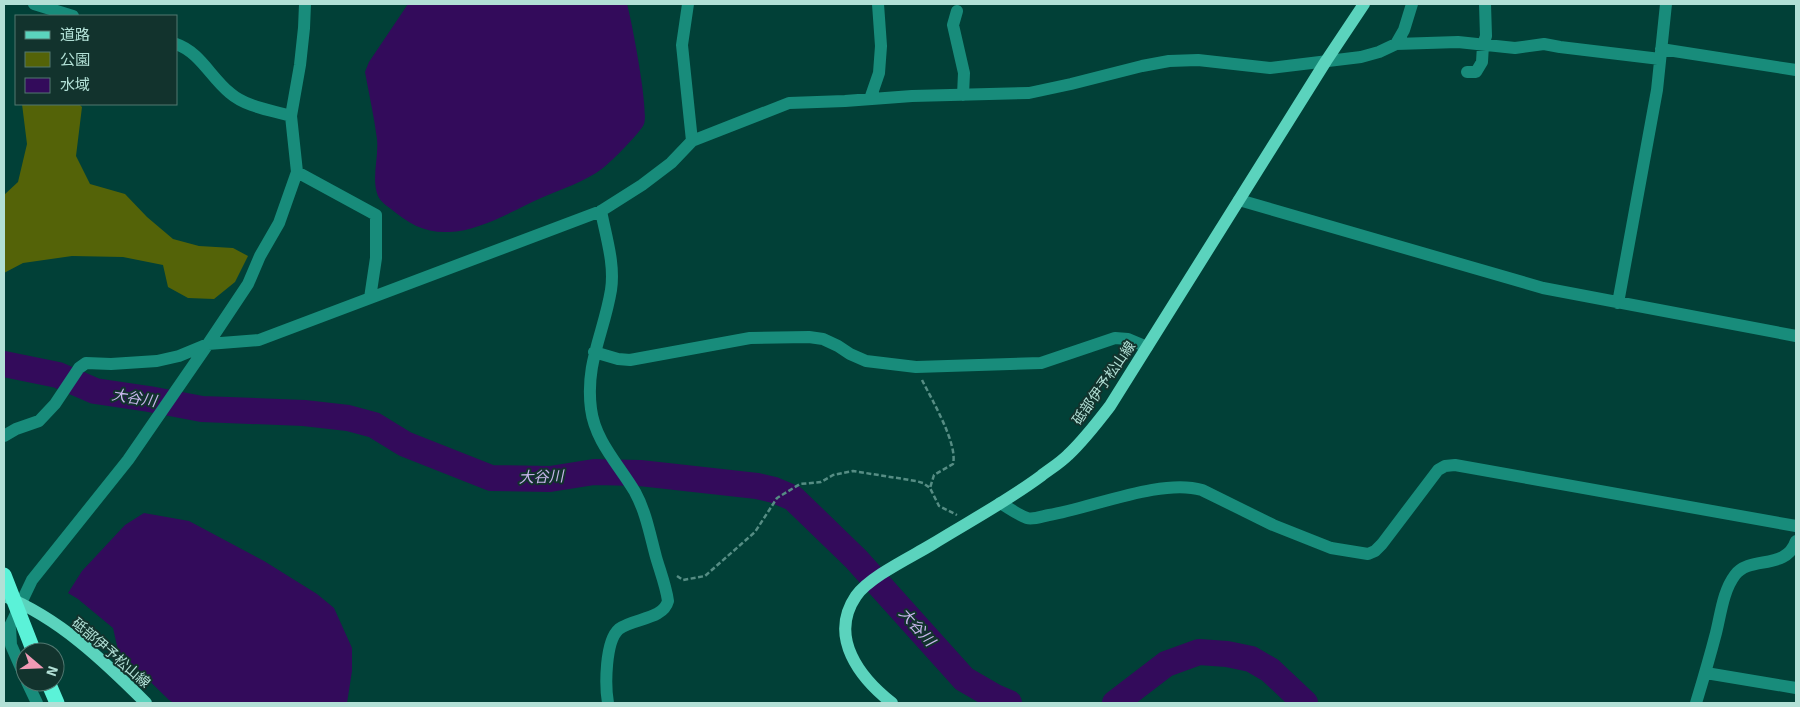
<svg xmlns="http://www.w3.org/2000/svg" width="1800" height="707" font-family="Signika,'Noto Sans JP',sans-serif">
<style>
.green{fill:#546308}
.water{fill:#330b5b}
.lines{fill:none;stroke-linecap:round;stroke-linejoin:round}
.river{stroke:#330b5b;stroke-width:26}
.path{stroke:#568d84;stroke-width:2.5;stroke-dasharray:5 2.5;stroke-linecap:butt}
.minor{stroke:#188c7b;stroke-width:12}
.major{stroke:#5bd3bd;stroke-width:12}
.highway{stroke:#5bf2d8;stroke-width:15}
.highway-bridge{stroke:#5bf2d8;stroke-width:15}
.labels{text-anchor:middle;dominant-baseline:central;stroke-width:4;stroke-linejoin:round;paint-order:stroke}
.street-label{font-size:14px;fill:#b2e0d6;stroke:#12332d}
.water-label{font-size:15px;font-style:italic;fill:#c8b6ec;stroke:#12332d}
</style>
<rect width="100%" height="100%" fill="#014037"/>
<path class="green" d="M22 104H79L82 107 76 156 90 184 125 194 147 217 173 239 199 246 233 248 248 256 235 282 214 299 188 298 168 287 163 265 123 257 72 256 23 263 4 273V195L18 182 27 144Z"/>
<path class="water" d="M408 4H627C632 22 649 110 644 124 640 133 612 161 603 168 585 182 561 189 541 198 514 210 480 231 449 232 425 233 409 224 391 209 387 206 381 202 378 196 371 179 379 157 377 139 374 116 369 94 365 72L369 62Z
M144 513 189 521 264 561 317 594 334 608 352 648V671L347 703H174L169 700 118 650 113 628 78 599 68 593 82 571 125 525Z"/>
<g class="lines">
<path class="river" d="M4 364 58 375 95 391 149 399 202 409 304 413 348 418 374 425 405 444 491 478 550 479 594 472 640 473 757 486 774 490 793 498 856 559 964 679 995 697 1009 703
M1115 703 1166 664 1199 652 1227 654 1251 659 1270 670 1305 703"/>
<path class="path" d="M922 380C932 400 958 444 953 464L934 475 930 488 939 506 957 515
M677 576 683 580 705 576 755 532 777 498 800 484 821 482 833 475 853 471 916 481 923 483 930 488"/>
<path class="minor" d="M34 4 73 16
M688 4 682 45 692 141
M957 11 953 25 964 73 963 95
M176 44C200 52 211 78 230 93 246 107 271 110 291 116
M1396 44 1404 30 1412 4
M1661 49 1796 70
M1467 72H1476L1482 62 1483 45 1486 36 1485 4
M870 99 879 73 881 46 878 4
M297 172 376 215V258L370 298
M1239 200 1543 288 1796 336
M601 211C606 237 615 264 611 290 604 333 585 363 591 409 595 441 619 465 635 492 646 512 650 535 656 557 660 571 666 586 668 601 663 620 633 618 619 629 605 641 605 686 608 703
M1618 303 1657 90 1666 4
M594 352 618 359 630 360 750 338 809 337 823 339 838 346 850 354 866 361 916 367 1041 363 1115 338 1128 339 1147 347
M4 436 16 429 39 421 55 404 79 368 86 363 111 364 157 361 179 356 208 344 259 340 601 211 642 185 671 163 692 141 789 103 845 101 912 96 1029 93 1071 84 1142 66 1169 61 1198 60 1270 68 1361 57 1379 52 1396 44 1458 42 1515 48 1544 44 1560 47 1660 59
M1000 503C1009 508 1018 515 1027 518 1033 520 1043 516 1049 515 1092 508 1161 478 1202 490L1273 525 1331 548 1368 554 1375 551 1382 544 1438 470 1445 466 1455 465 1796 526
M1706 673 1796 688
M25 677 11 645 10 626 32 580 128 460 208 344 248 284 260 256 279 223 297 172 291 116 300 65 304 28 305 4
M27 682 37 703
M1696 703C1703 680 1710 656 1716 633 1721 613 1723 591 1735 575 1750 555 1786 571 1796 541"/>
<path class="major" d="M4 596C59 618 104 661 146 703
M892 703C860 678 828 637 856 596 869 577 911 557 931 545 968 522 1006 502 1041 476 1050 469 1060 463 1068 455 1084 440 1097 423 1110 406L1326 61 1364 4"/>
<path class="highway" d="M48 682 57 703"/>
<path class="highway-bridge" d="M4 575 34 652"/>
</g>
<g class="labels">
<g class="street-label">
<text transform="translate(1104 383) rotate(-55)">砥部伊予松山線</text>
<text transform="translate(111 653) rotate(41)">砥部伊予松山線</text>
</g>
<g class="water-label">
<text transform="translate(134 398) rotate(9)">大谷川</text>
<text transform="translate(541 477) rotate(-2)">大谷川</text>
<text transform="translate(917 627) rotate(48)">大谷川</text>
</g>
</g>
<rect width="1800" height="707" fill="none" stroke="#b2e0d6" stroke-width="10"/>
<rect x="15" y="15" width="162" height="90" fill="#12332d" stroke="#527871"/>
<rect x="25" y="31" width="25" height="8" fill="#5bd3bd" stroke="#527871"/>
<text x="60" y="40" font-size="15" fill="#b2e0d6">道路</text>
<rect x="25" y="52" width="25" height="15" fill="#546308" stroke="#527871"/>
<text x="60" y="65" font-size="15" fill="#b2e0d6">公園</text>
<rect x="25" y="78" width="25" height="15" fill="#330b5b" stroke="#527871"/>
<text x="60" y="90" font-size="15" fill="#b2e0d6">水域</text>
<g transform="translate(40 667) rotate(109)"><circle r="24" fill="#12332d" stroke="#527871"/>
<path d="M0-4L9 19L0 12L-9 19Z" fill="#f09ab5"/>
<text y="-8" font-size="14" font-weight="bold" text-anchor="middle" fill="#b2e0d6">N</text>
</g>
</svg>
